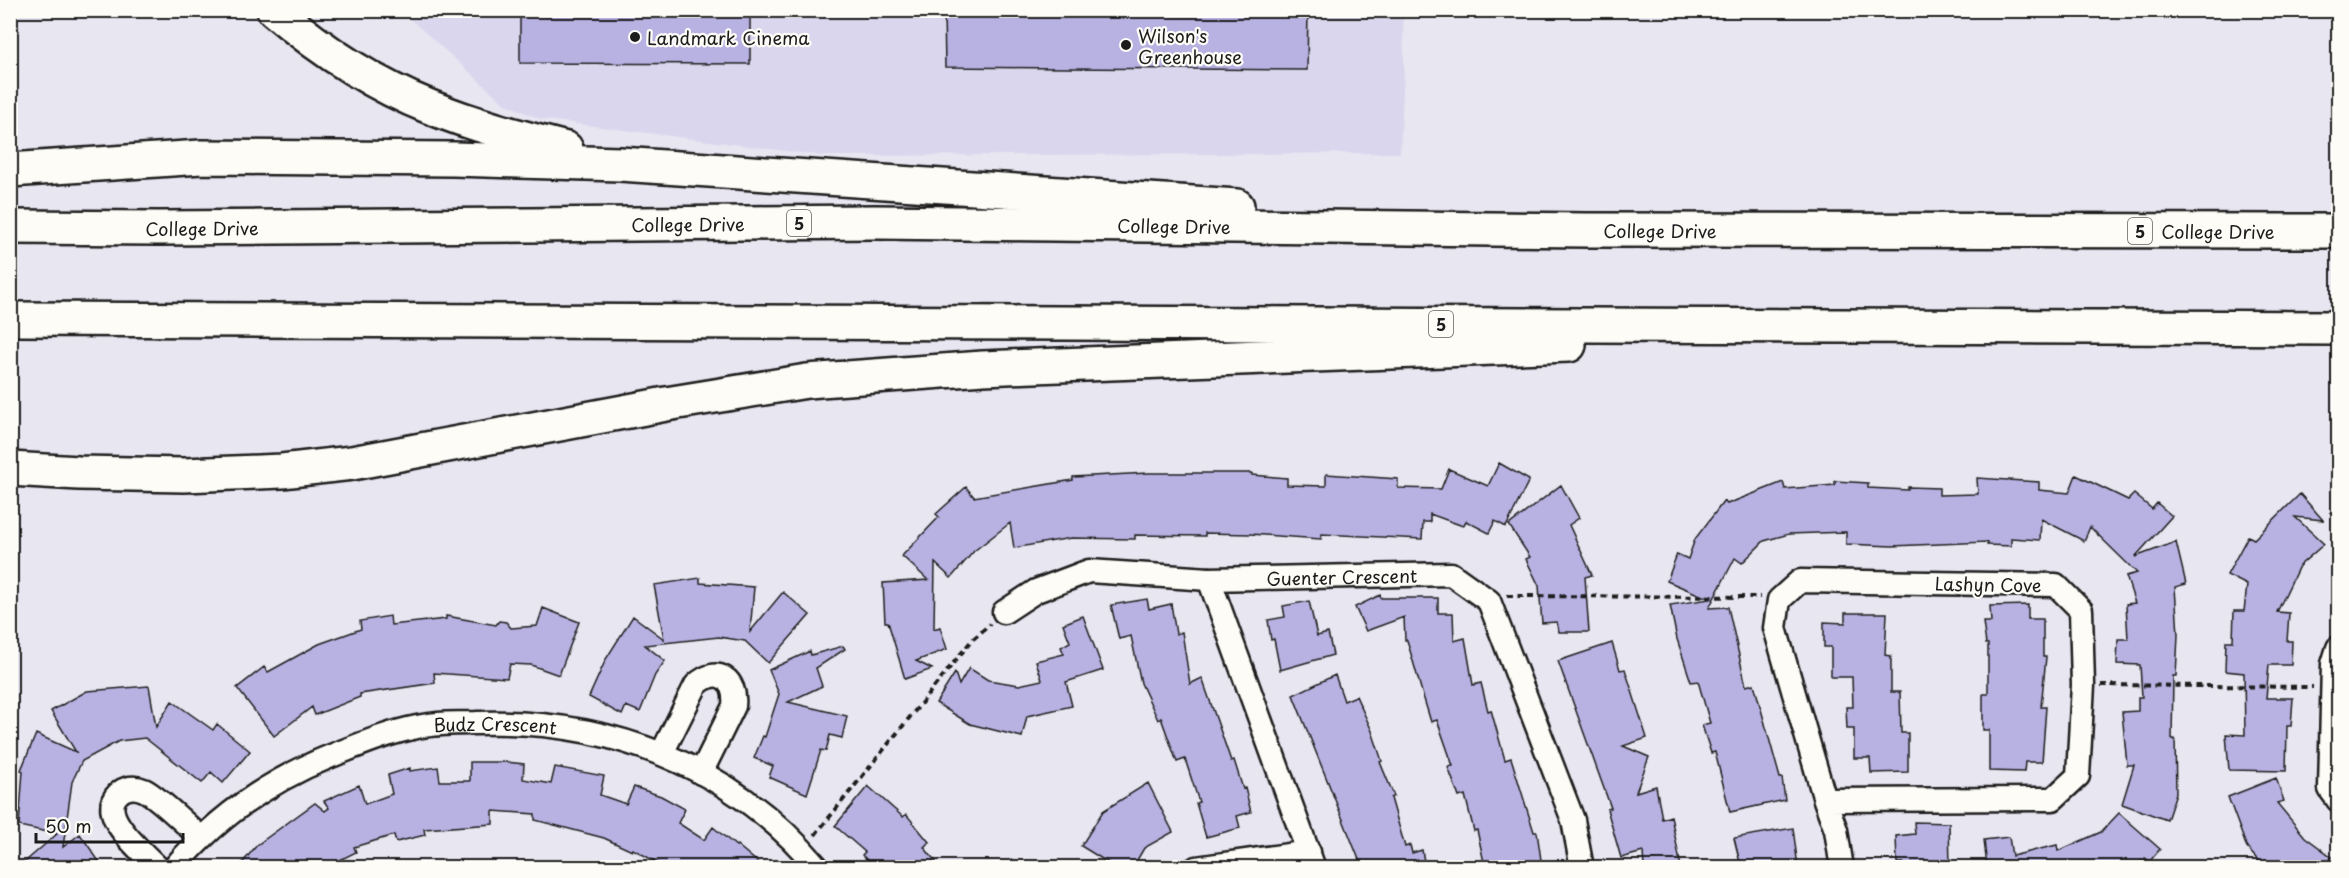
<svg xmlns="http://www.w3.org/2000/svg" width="2349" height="878" font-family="'Playpen Sans',sans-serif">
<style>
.built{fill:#dad6ed}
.building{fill:#b8b2e3;stroke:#1c1c1c;stroke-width:1.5}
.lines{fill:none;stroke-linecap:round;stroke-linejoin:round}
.minor-casing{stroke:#1c1c1c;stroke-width:27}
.motorway-casing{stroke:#1c1c1c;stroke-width:38}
.path{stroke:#1c1c1c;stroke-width:4;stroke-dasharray:6 4.5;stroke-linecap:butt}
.minor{stroke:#fdfcf7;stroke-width:22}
.motorway{stroke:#fdfcf7;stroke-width:33}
.poi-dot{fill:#1c1c1c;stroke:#fdfcf7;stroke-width:2}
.labels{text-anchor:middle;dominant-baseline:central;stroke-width:4.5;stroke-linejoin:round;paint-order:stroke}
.shield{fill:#fdfcf7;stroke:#605f5e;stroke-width:1.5}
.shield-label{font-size:16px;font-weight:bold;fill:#1c1c1c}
.poi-label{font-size:18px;fill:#1c1c1c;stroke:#fdfcf7;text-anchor:start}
.street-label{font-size:18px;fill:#1c1c1c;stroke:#fdfcf7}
</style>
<rect width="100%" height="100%" fill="#e8e6f1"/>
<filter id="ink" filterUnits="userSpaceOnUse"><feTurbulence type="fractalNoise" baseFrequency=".0167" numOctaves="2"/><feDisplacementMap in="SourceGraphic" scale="12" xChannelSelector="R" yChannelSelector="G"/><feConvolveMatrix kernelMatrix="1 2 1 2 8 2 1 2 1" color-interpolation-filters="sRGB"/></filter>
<g filter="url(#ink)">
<path class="built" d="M401 11H1403L1404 69 1400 153 824 156 540 119 504 103Z"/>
<path class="building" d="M520 10H750V64L520 63Z
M944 10H1308L1307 70 945 67Z
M1499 463 1529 480 1506 527 1495 521 1489 533 1466 521 1463 526 1430 514V522H1423L1422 539 1322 534 1321 539 1250 534 1205 533V536L1135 535V539L1071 538 1014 548 1010 523 974 551 951 578 935 563 934 629 940 627 947 649 916 661 932 669 905 679 888 622H885L883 583 928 580 902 556 939 517 936 514 966 487 974 497 1073 480V477L1148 473H1252V475L1287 478V485L1326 486V474L1398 479V488L1441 489 1449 469 1488 486Z
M2076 475 2128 500 2134 494 2152 509 2157 503 2172 516 2135 557 2176 542 2186 584 2175 587 2178 635 2176 676H2173L2172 739H2175L2176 793 2167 820 2122 804 2134 765H2127L2122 712 2138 711V697H2142L2140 665 2117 664 2118 639H2128L2126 604 2135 603 2126 576 2137 573 2090 527 2084 541 2041 519 2040 540 2011 538V546L1987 545V542L1892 546 1846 544V532L1789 534 1764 541 1742 563 1735 558 1709 608 1728 607 1746 686 1754 684 1780 778H1782L1785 800 1730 812 1715 752 1711 753 1702 725 1710 723 1698 681 1691 682 1677 639 1670 605 1710 599 1667 581 1677 554 1688 559 1695 539 1724 501 1727 504 1783 482 1785 489 1835 485V481L1868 483V488L1908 490V487L1939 488V495L1978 494 1977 478 2039 482V490L2069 493Z
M1561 485 1579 518 1569 525 1592 575 1585 577 1589 632H1559L1557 622 1542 623 1539 586 1526 559 1530 557 1509 525Z
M2300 494 2323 520 2295 517 2324 544 2299 566 2277 612 2289 613 2287 641H2292L2291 665H2269L2266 698H2293L2291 726H2287L2286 771 2229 770 2226 734 2245 735 2244 673 2225 671 2226 641H2233L2234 611H2244L2247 585 2227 575 2248 536 2254 539Z
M700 578V583L754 587 750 632 783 592 810 615 768 663 745 641 719 637 645 645 665 661 655 675 640 712 626 706 622 715 589 697 606 659 633 616 664 639 654 585Z
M1380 595 1381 598H1438V613H1453L1454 641 1465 638 1473 685 1481 683 1488 711 1491 710 1505 760 1511 758 1534 832H1537L1542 867H1485L1477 830 1474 831 1465 795 1459 797 1448 767 1453 766 1437 720 1431 722 1421 689 1407 640H1405L1404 617 1366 631 1355 607Z
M1147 599 1149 609 1171 604 1176 634 1182 632 1190 684 1202 678 1231 761 1234 760 1243 789 1245 788 1251 812 1237 816 1240 828 1206 837 1196 803 1199 802 1185 759 1177 762 1161 718 1158 720 1141 683 1131 636 1119 639 1111 605Z
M1309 601 1317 636 1328 633 1333 655 1280 670 1274 639 1271 640 1268 620 1285 617 1283 606Z
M2028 605V619H2043V657H2046L2041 707H2046L2042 762H2025L2024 772 1989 771V730H1983V694H1988V644H1986L1983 622H1991L1990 606Z
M543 608 579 622 559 675 531 665 510 664 507 678 434 673 435 683 360 694V697L315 715 312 707 274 736 237 688 264 667 268 672 319 644 361 629 360 621 390 616 391 625 446 619V616L496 625 499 621 506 622 511 628 537 626Z
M1845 613H1887L1885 655 1891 656V692H1900L1901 733H1908V772L1871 773 1870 758H1854V729H1847L1846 707H1853L1852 677H1831V647H1824V622L1845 623Z
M1083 616 1103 670 1066 682 1072 706 1027 716 1022 737 970 724 936 703 955 673 959 685 969 668 988 680 1019 685 1042 680 1036 661 1064 654 1061 647 1070 642 1063 624Z
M1612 643 1620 670 1625 669 1647 738 1623 746 1649 757 1636 792 1656 786 1662 819 1671 816 1681 867H1644L1643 852 1621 858 1607 809 1611 808 1558 661Z
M843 646 845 649 816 668 822 686 788 702 847 716 842 738 830 735 826 751 821 750 807 794 769 777 773 766 754 758 763 736 765 737 779 694 769 670 810 651 811 655Z
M1335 675 1344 701 1356 696 1372 731 1382 761 1380 762 1394 796 1391 798 1405 847 1410 845 1412 853 1422 850 1425 867H1362L1293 695Z
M149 686 156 727 172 701 213 730 217 724 250 751 223 783 211 772 202 783 145 738 119 741 82 761 72 782 63 847 80 834 103 867H19L57 834 19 826 23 771 21 770 36 734 76 752 51 711 87 691Z
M470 762H506L524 764 523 779 551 784 555 767 604 776 600 795 626 804 634 787 661 796 685 809 678 823 704 840 713 827 736 846 737 845 763 867H665L633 849 632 851 604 838 535 820V814L493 811V824L424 829 425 835 396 842 394 835 354 847 356 852 326 867H239L257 845 315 803 325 811 329 808 324 801 359 785 365 804 392 794 388 775 410 768V771L438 767 440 781H470Z
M2276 778 2284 801 2277 803 2305 837 2332 857 2325 867H2264L2247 848 2228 797Z
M1148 783 1173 832 1144 848 1133 867H1115L1081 846 1103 811Z
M868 786 903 817 906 814 929 842 924 847 940 867H874L862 855 865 852 835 826Z
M2119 813 2160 849 2150 861 2145 858 2137 867H1987L1984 840 2009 837 2012 856 2057 845 2058 851 2101 832Z
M1914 822 1949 823 1950 867H1902L1903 863H1897L1896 836 1915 834Z
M1793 828 1798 867H1741L1734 838Z"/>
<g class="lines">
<g class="minor-casing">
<g id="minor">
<path d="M1209 579 1314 868"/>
<path id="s1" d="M1004 612 1036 591 1089 571 1209 579 1451 574 1489 601 1573 820 1582 868"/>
<path d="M2338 648 2333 664 2330 789 2338 800"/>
<path d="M662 753 696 685C717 665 737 679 734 706L701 773"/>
<path d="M1825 800 2053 799 2078 776 2083 685 2081 610 2056 585 1800 581 1779 600 1775 628 1825 800 1836 830 1842 868"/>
<path d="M158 868C143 852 96 815 118 794 125 787 135 786 144 790 157 796 188 826 201 838"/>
<path id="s2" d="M174 868C216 818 271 780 331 756 359 745 387 733 417 727 436 723 456 723 476 723 607 718 732 765 818 868"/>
<path d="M1196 868 1309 852"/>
</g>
</g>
<g class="motorway-casing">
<g id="motorway">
<path d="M274 10C320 49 374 85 430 107 474 125 520 137 566 149"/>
<path d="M10 170 201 157 454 159 620 164 1237 206"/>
<path id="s3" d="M10 227 159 228 875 222 1587 230 2338 231"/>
<path d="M10 319 2338 328"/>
<path d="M10 469 79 473 184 475 282 471 352 463 666 404 807 381 983 368 1569 345"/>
</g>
</g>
<path class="path" d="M1507 596 1760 597
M2101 685 2313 687
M815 835 972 640 990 624"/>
<use href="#minor" class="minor"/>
<use href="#motorway" class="motorway"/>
</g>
</g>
<g class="poi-dot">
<circle cx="635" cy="37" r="6"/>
<circle cx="1126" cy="45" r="6"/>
</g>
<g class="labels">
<g class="shield">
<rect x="787" y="210" width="24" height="26" rx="4.5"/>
<rect x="2128" y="218" width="24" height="26" rx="4.5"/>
<rect x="1429" y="311" width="24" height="26" rx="4.5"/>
</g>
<g class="shield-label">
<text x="799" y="223">5</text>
<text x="2140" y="231">5</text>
<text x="1441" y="324">5</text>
</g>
<g class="poi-label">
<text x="1138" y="35">Wilson's<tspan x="1138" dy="21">Greenhouse</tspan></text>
<text x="647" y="37">Landmark Cinema</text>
</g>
<g class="street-label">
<text stroke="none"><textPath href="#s3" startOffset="678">College Drive</textPath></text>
<text stroke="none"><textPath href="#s3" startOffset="1164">College Drive</textPath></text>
<text stroke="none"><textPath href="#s3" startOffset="192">College Drive</textPath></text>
<text stroke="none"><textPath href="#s3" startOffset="1650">College Drive</textPath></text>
<text stroke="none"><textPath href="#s3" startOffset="2208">College Drive</textPath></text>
<text stroke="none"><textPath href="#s1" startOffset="348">Guenter Crescent</textPath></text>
<text transform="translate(1988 584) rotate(1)">Lashyn Cove</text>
<text stroke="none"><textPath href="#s2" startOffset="364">Budz Crescent</textPath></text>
</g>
</g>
<rect width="2349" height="878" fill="none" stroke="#fdfcf7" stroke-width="36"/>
<rect x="18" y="18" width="2313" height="842" fill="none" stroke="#1c1c1c" stroke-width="2" filter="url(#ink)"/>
<path d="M36 833v9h147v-9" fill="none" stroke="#1c1c1c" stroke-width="3"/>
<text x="45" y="833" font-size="18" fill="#1c1c1c" stroke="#fdfcf7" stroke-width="4.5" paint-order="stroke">50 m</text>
</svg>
